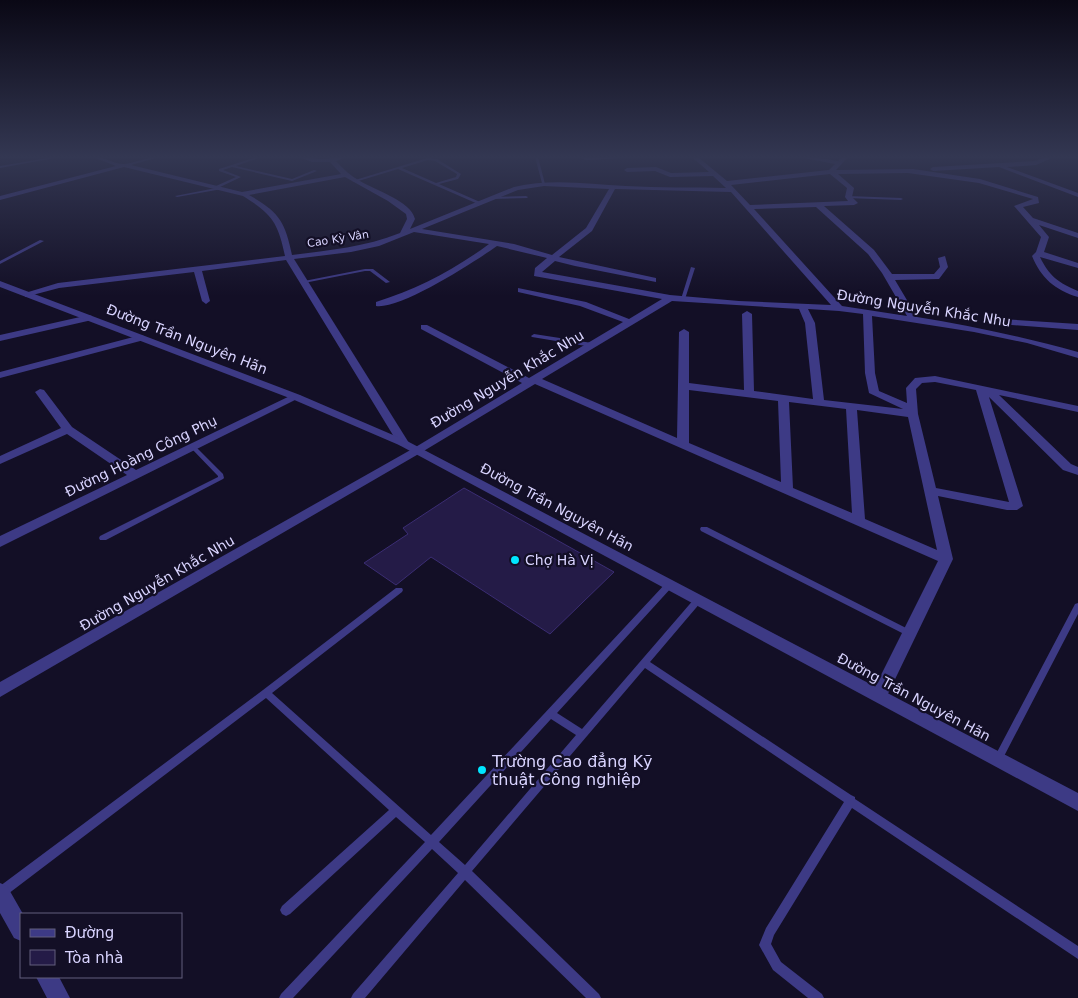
<svg xmlns="http://www.w3.org/2000/svg" width="1078" height="998" font-family="'DejaVu Sans',sans-serif">
<style>
.building{fill:#241b47;stroke:#3b2d73}
.lines{fill:none;stroke-linecap:round;stroke-linejoin:round}
.service{fill:#3d3a85;fill-rule:evenodd}
.minor{fill:#3d3a85;fill-rule:evenodd}
.tertiary{fill:#3d3a85;fill-rule:evenodd}
.poi-dot{fill:#00e5ff;stroke:#130f26;stroke-width:2}
.labels{text-anchor:middle;dominant-baseline:central;stroke-width:4.5;stroke-linejoin:round;paint-order:stroke}
.far-street-label{font-size:11px;fill:#d9d4ff;stroke:#130f26}
.street-label{font-size:14px;fill:#d9d4ff;stroke:#130f26}
.poi-label{font-size:14px;fill:#d9d4ff;stroke:#130f26;text-anchor:start}
.near-poi-label{font-size:16px;fill:#d9d4ff;stroke:#130f26;text-anchor:start}
</style>
<rect width="100%" height="100%" fill="#130f26"/>
<path class="building" d="M464 488 614 572 550 634 431 557 396 585 364 563 408 534 403 528Z"/>
<g class="lines">
<path class="service" d="M54 157H60L0 168V166Z
M257 157H261L236 166 292 179 314 170 317 171 292 181 232 167 223 170 241 177 220 187H222V189L177 197 175 196 216 188V186L236 177 219 171V169Z
M535 157H538L545 184 542 183Z
M577 157 587 158 625 157 623 158 587 160Z
M427 158 437 159 461 174 458 179 439 184 480 202V204H478L398 169 355 182 352 181ZM428 160 435 161 457 174 456 177 436 183 402 168Z
M526 196 528 197 527 198 491 199 489 198 491 197Z
M848 196 901 198 903 199 901 200 847 198V196Z
M40 240 44 241 0 264V261Z
M691 267 695 268 685 299 681 300V299Z
M365 269H373L390 282 386 283 370 271H365L304 283 302 282 304 281Z
M534 334 592 343 595 345 592 347 532 337 531 336Z
M193 445 195 446 223 474 224 478 223 479 106 540H100L99 538 100 536 218 477V476L191 448 190 447 191 446Z
M701 527H707L912 631 913 633 912 635 909 636 906 635 701 531 700 529Z
M669 582 672 583 673 585 672 587 557 713 582 729 695 598 698 597 701 598 702 600 701 602 650 662 851 795 855 797V799L1078 946V959L852 808 774 935 771 944 781 962 822 994 824 998H808L773 970 759 945 766 928 844 802 645 668 472 871 599 994 601 998H586L465 880 365 998H351L353 994 458 873 432 849 293 998H279L281 994 425 842 396 817 290 914 286 916 282 914 280 910 282 906 389 810 266 698 4 897 0 898V886L263 690 396 588H402L403 590 402 592 272 693 431 835 666 583ZM551 719 576 735 465 865 439 842Z
M1078 603V614L1001 762 998 763 995 762 993 759 995 756 1074 606 1075 604Z"/>
<path class="minor" d="M93 157C104 156 113 164 124 164 135 163 147 157 159 157L131 165 242 192 341 174 330 162H312L299 157 322 159 346 157 336 161C343 169 351 176 360 181 375 190 411 201 415 219L410 229 514 187C551 178 588 184 626 186 659 188 693 187 726 188L713 176 670 177 655 171 627 172 624 170 627 168 656 167 671 173 709 172 692 157H698L727 181 829 170 835 164 799 157H812L838 161 842 157H848L836 170 913 169 980 179 1038 197 1039 203 1023 207 1033 218 1078 233V238L1039 225 1049 237 1044 252 1078 263V268L1040 257C1049 276 1059 283 1078 291V297C1055 290 1041 278 1032 256L1036 252 1041 237 1014 206 1033 199 979 183 908 173 838 174 854 188 852 197 858 203 854 205 824 206 874 250 892 274H934L940 267 938 258 945 256 948 267 939 279 895 280 917 317C971 326 1025 337 1078 352V358L1027 343 974 332 872 316 875 373 879 391 907 403 906 388 915 378 935 376 1078 406V412L999 395 1071 464 1078 467V475L1063 470 989 397 1023 506 1017 510H1007L938 496 953 559 885 700 879 702 873 700 871 695 938 561 535 384 422 452 0 697V682L414 448 522 383 421 329V325H427L529 378 623 322 580 306 518 292V288L586 302 629 319 662 299 534 276 535 268 547 258 497 246C476 261 400 310 376 306V302C417 289 454 270 489 244L414 232 379 246 351 252 294 259 409 443 403 446 399 445 286 260 202 271 210 301 206 304 202 301 194 272 59 288 25 297V293L58 283 285 256C278 222 272 214 243 196L124 167 0 200V196L116 166ZM830 174 847 188 845 197 848 201 750 205 731 185ZM345 177 388 201 406 214 407 219 400 233C365 247 330 250 292 255 285 221 279 212 249 195ZM544 186 609 189 586 228 552 255 514 244 422 229 518 190ZM615 189 731 192 831 305 739 301 670 295 542 272 555 261 575 266 656 282V278L559 257 592 231ZM816 207 868 254 882 273 907 316 842 306 754 209ZM672 301 799 309 805 323 813 399 754 391 752 314 747 311 742 314 744 390 689 383V332L684 329 679 332 677 438 542 379ZM808 309 839 311 863 314 865 373 869 393 903 409 824 400 815 323ZM935 382 976 390 1009 502 936 488 918 414 916 389 922 383ZM689 390 778 401 781 482 689 443ZM789 402 846 409 852 513 793 488ZM857 410 908 417 937 550 865 519Z
M1046 157H1054L1036 165 1007 167 1078 193V197L999 167 933 171 930 169 933 167 1035 161Z
M89 315 92 316V320L0 341V335Z
M1002 319 1078 324V330L999 324 997 322Z
M141 335 144 336V340L0 378V372Z
M40 389 44 390 72 427 136 470 292 395H300L301 397 0 547V536L127 475 67 434 0 464V456L61 428 35 392Z
M0 883 7 886 23 914H21V941L14 938 0 913Z
M36 977H59L70 998H47Z"/>
<path class="tertiary" d="M0 281 300 395 407 441 1078 793V811L399 445 292 399 0 287Z"/>
</g>
<linearGradient id="sky" x2="0" y2="1"><stop stop-color="#0a0815"/><stop offset="0.53" stop-color="#333752"/><stop offset="1" stop-color="#333752" stop-opacity="0"/></linearGradient>
<rect width="1078" height="296" fill="url(#sky)"/>
<g class="poi-dot">
<circle cx="515" cy="560" r="5"/>
<circle cx="482" cy="770" r="5"/>
</g>
<g class="labels">
<g class="far-street-label">
<text transform="translate(338 239) rotate(-9)">Cao Kỳ Vân</text>
</g>
<g class="street-label">
<text transform="translate(924 308) rotate(9)">Đường Nguyễn Khắc Nhu</text>
<text transform="translate(187 339) rotate(21)">Đường Trần Nguyên Hãn</text>
<text transform="translate(507 379) rotate(-31)">Đường Nguyễn Khắc Nhu</text>
<text transform="translate(141 456) rotate(-26)">Đường Hoàng Công Phụ</text>
<text transform="translate(557 507) rotate(28)">Đường Trần Nguyên Hãn</text>
<text transform="translate(157 583) rotate(-30)">Đường Nguyễn Khắc Nhu</text>
<text transform="translate(914 697) rotate(28)">Đường Trần Nguyên Hãn</text>
</g>
<g class="poi-label">
<text x="525" y="560">Chợ Hà Vị</text>
</g>
<g class="near-poi-label">
<text x="492" y="761">Trường Cao đẳng Kỹ<tspan x="492" dy="18">thuật Công nghiệp</tspan></text>
</g>
</g>
<rect x="20" y="913" width="162" height="65" fill="#130f26" stroke="#625e7d"/>
<rect x="30" y="929" width="25" height="8" fill="#3d3a85" stroke="#625e7d"/>
<text x="65" y="938" font-size="15" fill="#d9d4ff">Đường</text>
<rect x="30" y="950" width="25" height="15" fill="#241b47" stroke="#625e7d"/>
<text x="65" y="963" font-size="15" fill="#d9d4ff">Tòa nhà</text>
</svg>
